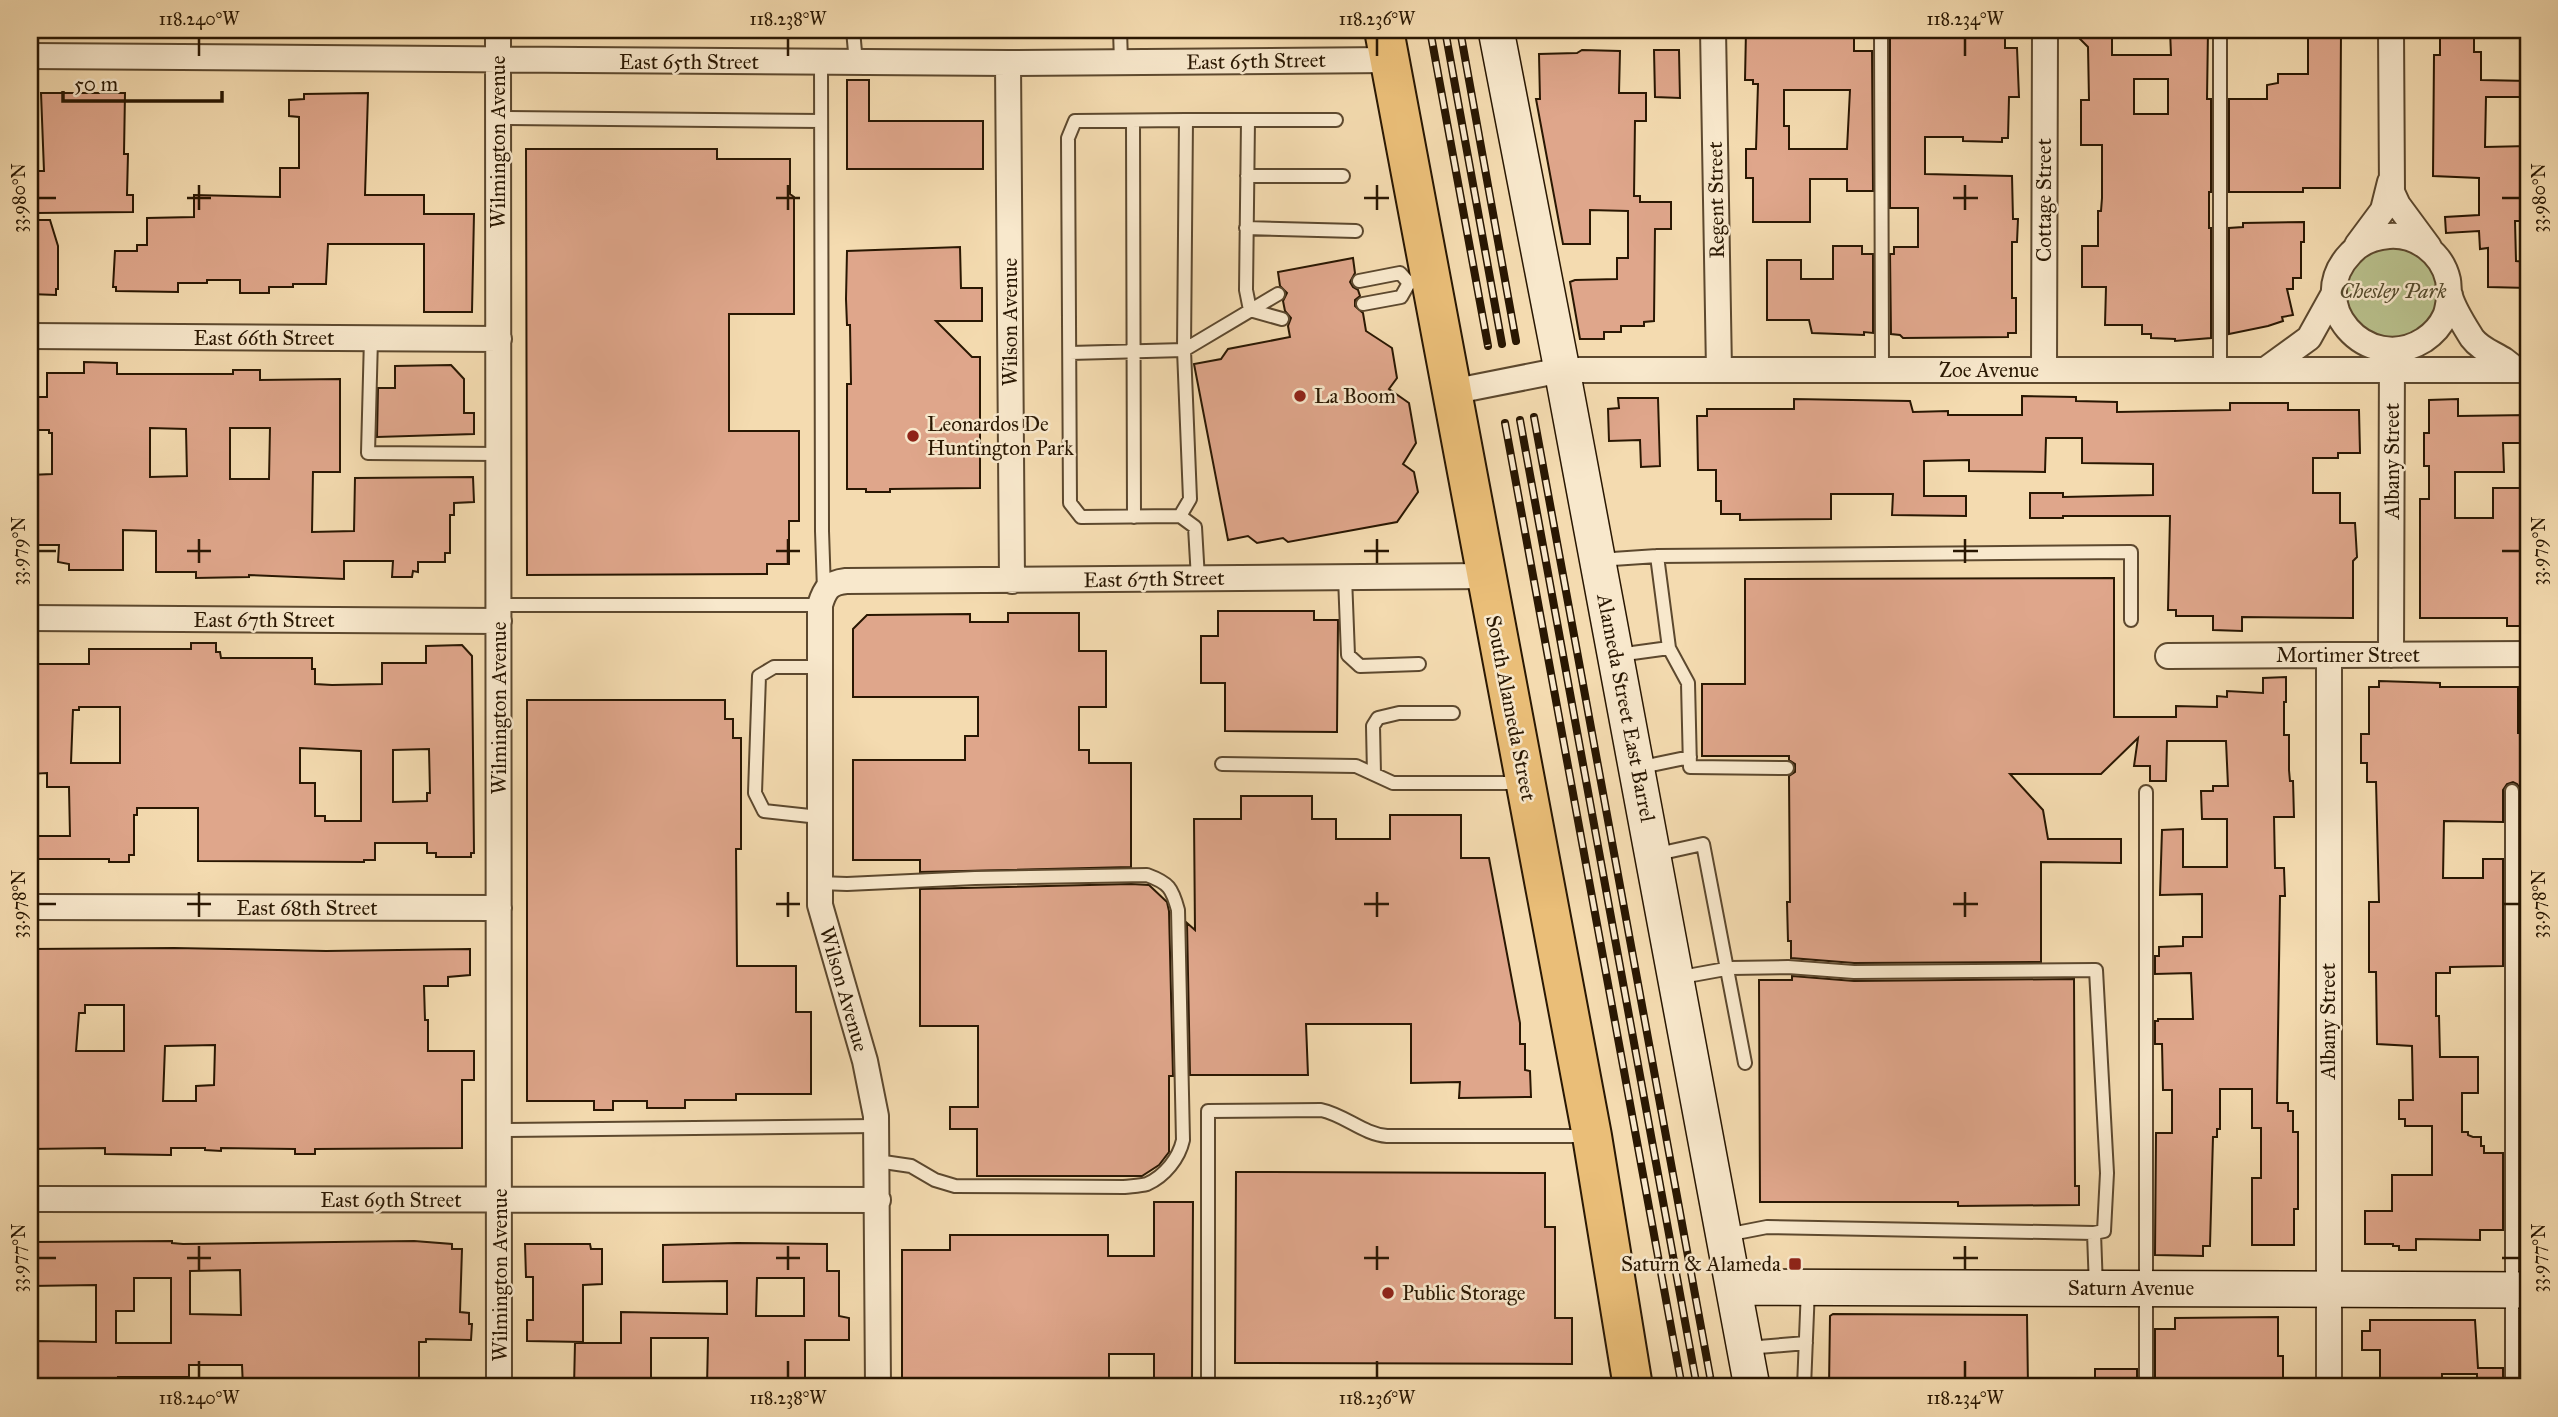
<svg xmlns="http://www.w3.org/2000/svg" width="2558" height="1417" font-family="'IM FELL Great Primer',serif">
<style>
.green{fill:#b9c18d;stroke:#716c48;stroke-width:2}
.building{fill:#dfa68b;stroke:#291702;stroke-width:2;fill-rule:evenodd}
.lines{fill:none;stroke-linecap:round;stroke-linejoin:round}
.lane-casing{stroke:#5c482e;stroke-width:16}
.street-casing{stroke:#5c482e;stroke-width:28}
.secondary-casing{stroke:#291702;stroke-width:38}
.primary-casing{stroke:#291702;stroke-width:42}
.lane{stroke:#f8e8cc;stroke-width:12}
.street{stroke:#f8e8cc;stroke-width:24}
.secondary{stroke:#f8e8cc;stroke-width:35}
.primary{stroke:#eabe78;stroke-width:38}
.rail-casing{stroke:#291702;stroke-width:8}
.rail{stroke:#f8e8cc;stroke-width:5;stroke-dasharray:16;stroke-linecap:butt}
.ticks{fill:none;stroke:#291702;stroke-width:2.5}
.poi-dot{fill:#8f2418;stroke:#f8e8cc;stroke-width:2.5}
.labels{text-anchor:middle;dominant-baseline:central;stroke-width:5;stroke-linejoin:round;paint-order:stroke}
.street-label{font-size:21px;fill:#291702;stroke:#f8e8cc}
.park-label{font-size:21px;font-style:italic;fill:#544a2c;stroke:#f8e8cc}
.poi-label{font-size:21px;fill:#291702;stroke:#f8e8cc;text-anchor:start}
.neatline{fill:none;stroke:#291702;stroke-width:2.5}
.ticks-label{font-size:18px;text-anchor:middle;fill:#291702}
</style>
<rect width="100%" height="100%" fill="#f4dbb0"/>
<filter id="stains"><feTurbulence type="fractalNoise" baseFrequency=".00286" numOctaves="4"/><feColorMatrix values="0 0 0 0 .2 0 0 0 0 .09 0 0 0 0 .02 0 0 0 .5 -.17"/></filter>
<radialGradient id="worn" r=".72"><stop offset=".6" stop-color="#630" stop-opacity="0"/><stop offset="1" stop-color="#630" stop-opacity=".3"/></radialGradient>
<path class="green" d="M2400 244 2428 258C2432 268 2439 279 2440 289 2441 293 2438 300 2436 304 2435 309 2434 316 2432 320 2406 361 2333 333 2348 275 2355 251 2379 246 2400 244Z"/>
<path class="building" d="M1746 30H1854V51H1872L1873 191H1847V179H1810V222H1753V178H1746V149H1756L1758 84H1753V80H1745ZM1784 90H1850L1847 149H1789V126H1784Z
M1890 30H2005V48H2017L2019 97H2009L2008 138H2002V142L1963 141V137H1925V174L2012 176 2013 219H2018L2017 242H2012V298H2016V333H2008V337L1903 338 1900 335 1891 334 1890 254H1894V247H1918V208H1890Z
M2088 30H2112V55H2171L2170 30H2208L2207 99H2211V192H2209V228H2211V338L2175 341V339L2151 338V334H2142V325H2105L2106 287H2082V246H2098V211H2101L2102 198V145H2081V100H2089L2088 47 2080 39ZM2134 79H2168V114H2134Z
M2308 30H2341L2340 188H2303V192H2229V99H2267V85L2278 83V74H2308Z
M2440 30H2474V52H2481V80L2528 81V97H2486L2485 147 2528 146V221H2515L2516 261 2528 262V288L2488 287V248L2480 249 2479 231 2446 233 2445 217 2479 215V178L2433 176 2434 55H2440Z
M1582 50 1620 51 1619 93H1646V121H1635L1634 196H1640V202H1671V229H1655L1654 321 1644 322V326H1621V332H1604V339H1580L1570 282 1575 280 1617 279V258H1628V211L1590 210V244H1563L1536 99H1540L1539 54 1577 53Z
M1654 50H1679L1680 98 1655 97Z
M847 80H869V121H983V169H847Z
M41 93H125L124 154H128L127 195H133V212L36 213V171H44Z
M368 93 365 195H424V214H474L472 312H424V244H328L326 284H293V287H269V293H240V280H207V283H178V292L116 291V287H113L115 251H137V245H147V218L194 217V195L280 197V168H299V117L289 116V100L304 99V94Z
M526 149H717V159H790V194L794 197V314H729V431H799V521H789V564H767V574L527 575Z
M30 220H50L58 246V289H56V295L30 294Z
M2304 222V242H2301V278H2293V289H2287L2293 315 2282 317 2283 321 2268 326 2229 334V228L2243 227V223Z
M1833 246H1862V254H1873V333L1864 332V335L1812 333 1809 320H1767V260H1801V279H1833Z
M960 247 961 288H982V321H936L972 357H980V488L890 489V492H866V489H847V384H851L850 325H847L846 299 847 251Z
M1353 258 1355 273 1350 282 1353 287 1358 290 1360 296 1355 300V306L1363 313 1366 331 1392 348 1397 378 1389 389 1409 403 1416 443 1403 464 1414 472 1418 492 1397 522 1288 542 1283 538 1257 543 1248 536 1228 540 1194 364 1221 359 1228 349 1290 337 1288 326 1291 318 1285 311 1283 301 1287 293 1280 286 1278 272Z
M84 362 117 363V374H233V370H260V380L340 379V472H313L312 532 354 531 355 478 473 477 474 502 454 503V515H450V553H445V562H418V572L413 571 412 577H392L393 561H344V579L249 575V577L196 578V572H156V531L123 530V570H69V564L58 562 59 545H30V475L52 474V433H49V430H30V397H47V373H84ZM150 428 186 429 187 476 150 477ZM230 428H270L269 479H230Z
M451 365 464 379V413H474V434L377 437 378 388H395V366Z
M2022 396 2076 397V401L2117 402V412L2230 410V403H2288V410H2359L2360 453H2338V458H2313V493H2340V523H2355L2357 557 2353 561V618L2242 617V631L2213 630V616H2176V610H2168L2170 516H2063V518H2030V493H2063V497L2153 495V464L2082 463V438H2046L2045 472 1969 471V460L1924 461V496H1966V516L1892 515 1893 494H1831V519L1740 520V514H1721V501H1716V470H1698L1697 416H1707V409H1794V399L1910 401 1913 412 1948 411V415H2022Z
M1618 398H1658L1660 466 1641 467 1640 440 1609 441 1608 409 1619 408Z
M2458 399V416L2528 415V443H2503L2504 472H2455V518H2493V488H2528V624H2525V626H2507V618H2420V499H2429V466H2424V433H2429V400Z
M2114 578V717H2176V706L2217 707V696L2227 697V691L2263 693V678L2286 677V702H2284V735H2289V770L2290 781H2293L2294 817H2274L2275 868H2284L2285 896H2280L2277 1103H2288V1111H2293V1132H2298V1209H2294V1245H2252V1178H2261V1128H2252V1089H2220V1129H2217V1137H2213L2210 1246H2203V1256L2155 1255 2156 1133H2172V1090H2163L2162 1044H2155V1021H2158V1019H2193L2191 973 2155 974V956H2159V947L2183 946V937H2202V894L2160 895 2162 830 2183 829V867H2227V819H2202L2201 791H2213V786H2228L2226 741H2167L2166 781H2150V766H2134L2138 738 2101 774H2010L2043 810 2048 839H2121V863L2041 862V962L1854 963 1791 958V941H1788L1787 902H1790L1789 776 1795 772V764L1789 760V756H1702V684H1745V579Z
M1218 611H1314V620H1338L1337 732 1225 731V683H1201V636H1218Z
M1008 613H1079V651H1106V707H1079V750H1089V763H1131V867L920 872V860H853V760H965V736H978V697H853V629L867 615 970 614V622H1008Z
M191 643H216V652H220L221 658H312V669H315V684L332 685 382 684V663H426V646L462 645 472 656 474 853H471V857H436V853H427V843H375V860H364V862L198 861V808H137V815H134V855H129V862H109V859H30V836H70L69 787H47V773L30 774V733H35V664H89V649H191ZM79 707H120V763H71L73 710H79ZM300 748 361 751V821H325V816H315V783H300ZM429 749 430 793H427V801L393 802V750Z
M2379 681 2440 683V687H2518V733H2528V822H2521V790L2517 784 2513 782 2507 784 2503 790V822L2444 821 2443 878H2483V859H2503V966L2450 967V973H2436V1016H2439L2440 1057H2478V1093H2462V1132H2468V1135L2473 1137H2481V1146H2484V1153H2503V1230H2480V1240L2416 1239V1250H2399V1246H2393V1244H2365V1211H2392V1175H2432V1126H2405V1119H2399V1100H2413L2412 1046 2377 1044 2376 972H2369V902H2379L2376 782H2367V763H2361V734H2369V687H2379Z
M527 700H725V719H733V738H741V849H736L737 966H796V1012H811V1094H736V1100H685V1108H647V1101H613V1110H594V1101H527Z
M1241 796H1312V819H1336V839H1390V815H1461V858H1489L1520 1023V1044H1525V1070L1530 1071 1531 1097 1459 1098 1460 1082 1411 1083V1024H1306L1308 1075H1190L1187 923 1195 930 1194 819H1241Z
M2521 859H2528V965H2521Z
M1131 884 1149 885 1167 902 1169 911 1173 1076H1169V1152L1159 1165 1142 1176H977V1129H950V1107H978V1026H920V889Z
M174 948 326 951 470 949V975L448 977V986H424L425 1020H428V1051H474V1080H462V1148L315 1149V1154H295V1149L221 1148V1151L205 1150V1148H171V1155L105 1154V1148L30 1149V1085H33L34 1049H30V949ZM85 1005H124V1051H76L79 1013H85ZM215 1045 214 1085 196 1086V1101H163L165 1046Z
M1792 976 1854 981 2074 979 2075 1186H2079V1205L1958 1206V1202H1760L1759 980H1792Z
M2521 1153H2528V1230H2521Z
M1236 1172 1545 1173V1227H1555V1318H1572V1364L1235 1363Z
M1154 1202H1193L1192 1383H1154V1354H1109V1385L953 1384V1387H902V1250H950V1235H1108V1256H1154Z
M172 1241V1243L183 1244 414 1241 452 1244V1249H462L460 1312 469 1313V1324H472L471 1340 426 1339V1342H419V1387H385V1380L325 1379V1387H243L242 1365H189V1377H118V1385H111V1387H37V1341L96 1342V1285L30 1286V1242ZM240 1270 241 1315 190 1314V1271ZM134 1278H171V1343H116V1311H134Z
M737 1243 827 1244V1271H839V1316L849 1318V1340H805V1387H707L708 1338H651V1379H608V1387H574L575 1343H621V1312L727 1314V1281L663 1282V1245ZM757 1278H804V1316H756Z
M525 1244H590L591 1249H602V1284L583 1285V1342L527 1341V1320H533V1277H526Z
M1833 1314 2027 1315 2028 1387H1829L1830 1316Z
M2278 1317V1356H2283V1379H2182V1387H2155V1329H2175V1318Z
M2370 1320H2475L2478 1368H2503V1386L2477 1387V1374H2442V1387H2387V1384H2380V1350H2362V1331H2370Z
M2521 1368H2528V1387H2521Z
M2095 1369H2137V1387H2095Z"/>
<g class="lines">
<g class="lane-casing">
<path id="lane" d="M853 30 856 63
M1120 30 1121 62
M1881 30 1882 370
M821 63 822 531 824 590
M498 118 821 121
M1186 120H1248
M1133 121 1134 517
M1247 176H1343
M1246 228 1356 231
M1359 281 1400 273 1409 283 1427 279
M1363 304 1401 297 1409 283
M1250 310 1246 290 1248 120H1336
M1250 310 1282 319
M371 338 368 453 499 454
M1070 353 1184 350 1186 120 1075 121 1068 138 1070 503 1081 517 1180 516 1190 499 1184 350 1278 294
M2220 370V30
M1180 516 1195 527 1198 579
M1598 560 1657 556 2131 552V620
M1345 577 1348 655 1360 666 1419 664
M499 605H820
M1669 648 1688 683 1690 767 1787 768
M1618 655 1669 648 1657 556
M1222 764 1356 766 1393 783H1522
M1637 768 1690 757
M1374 774 1373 726 1378 718 1399 713H1453
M2512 791V1387
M2146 792V1387
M819 817 764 811 755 793 759 676 774 667H820
M1653 855 1703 844 1745 1063
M819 883 847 884 975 878 1147 875C1169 883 1172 888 1178 910L1183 1140C1179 1158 1165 1176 1147 1184 1140 1186 1131 1186 1124 1187L955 1186 935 1180 911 1166 877 1161
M1676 978 1731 968 1788 967 1854 972 2096 970 2107 1173 2104 1231 2094 1233
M500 1130 876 1126
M1726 1235 1767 1227 2094 1233 2096 1288
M1747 1348 1806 1343
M1208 1387V1111L1321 1110C1345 1115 1363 1134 1387 1136H1587
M1804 1387 1808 1288"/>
</g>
<g class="street-casing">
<path id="street" d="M498 30 499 1387
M1713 30 1719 370
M2391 30 2392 192 2398 205 2429 247
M30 56 1008 63 1390 60
M1008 63 1012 581
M2357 245 2383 210 2390 182
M2450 295C2448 302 2448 310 2445 316 2441 325 2433 334 2424 340 2367 376 2302 303 2351 253 2361 242 2375 237 2389 236 2416 234 2442 253 2448 280 2449 285 2448 291 2450 296 2454 310 2464 325 2472 338 2483 353 2503 355 2514 369
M30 336 499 339
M2044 370 2045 30
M2265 370 2309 338 2334 293
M1451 392 1562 370H2528
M30 618 499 621
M2391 655 2392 355
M2168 656 2528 654
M30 907 499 908
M30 1199 878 1200
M878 1387 876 1116 865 1061 820 905V605C825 589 829 583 846 581L1487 576
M2329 1387V655"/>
</g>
<g class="secondary-casing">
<path id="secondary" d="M1496 30 1562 370 1752 1387
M1734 1287 2528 1290"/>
</g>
<g class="primary-casing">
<path id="primary" d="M1384 30 1592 1136 1633 1387"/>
</g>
<use href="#lane" class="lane"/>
<use href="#street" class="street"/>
<use href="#secondary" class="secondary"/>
<use href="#primary" class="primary"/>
<g class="rail-casing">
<path id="rail" d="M1430 30 1488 346
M1445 30 1502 344
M1460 30 1516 341
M1534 417 1712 1387
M1520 420 1697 1387
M1505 423 1682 1387"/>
</g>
<use href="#rail" class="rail"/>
</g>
<path class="ticks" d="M199 38V56M788 38V56M1377 38V56M1965 38V56M199 185V210M788 185V210M1377 185V210M1965 185V210M38 198H56M187 198H211M776 198H800M1364 198H1389M1953 198H1978M2502 198H2520M199 539V563M788 539V563M1377 539V563M1965 539V563M38 551H56M187 551H211M776 551H800M1364 551H1389M1953 551H1978M2502 551H2520M199 892V917M788 892V917M1377 892V917M1965 892V917M38 904H56M187 904H211M776 904H800M1364 904H1389M1953 904H1978M2502 904H2520M199 1246V1270M788 1246V1270M1377 1246V1270M1965 1246V1270M38 1258H56M187 1258H211M776 1258H800M1364 1258H1389M1953 1258H1978M2502 1258H2520M199 1361V1378M788 1361V1378M1377 1361V1378M1965 1361V1378"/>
<g class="poi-dot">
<circle cx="1300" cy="396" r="7"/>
<circle cx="913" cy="436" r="7"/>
<rect x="1788" y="1257" width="14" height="14" rx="3.5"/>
<circle cx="1388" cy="1293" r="7"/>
</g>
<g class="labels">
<g class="street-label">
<text transform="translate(1256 61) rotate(-1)">East 65th Street</text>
<text x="689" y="62">East 65th Street</text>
<text transform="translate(498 142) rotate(-90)">Wilmington Avenue</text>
<text transform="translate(1716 200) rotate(-91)">Regent Street</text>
<text transform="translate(2044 200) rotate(-90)">Cottage Street</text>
<text transform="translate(1010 322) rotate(-90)">Wilson Avenue</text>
<text x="264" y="338">East 66th Street</text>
<text x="1989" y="370">Zoe Avenue</text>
<text transform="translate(2392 461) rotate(-90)">Albany Street</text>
<text transform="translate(1154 579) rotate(-1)">East 67th Street</text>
<text x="264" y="620">East 67th Street</text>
<text x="2348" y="655">Mortimer Street</text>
<text transform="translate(499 708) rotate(-90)">Wilmington Avenue</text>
<text transform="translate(1511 708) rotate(79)">South Alameda Street</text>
<text transform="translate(1626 708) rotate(79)">Alameda Street East Barrel</text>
<text x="307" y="908">East 68th Street</text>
<text transform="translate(844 989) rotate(74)">Wilson Avenue</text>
<text transform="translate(2328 1021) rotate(-90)">Albany Street</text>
<text x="391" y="1200">East 69th Street</text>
<text transform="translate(500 1275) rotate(-90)">Wilmington Avenue</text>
<text x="2131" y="1288">Saturn Avenue</text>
</g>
<g class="park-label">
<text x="2393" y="291">Chesley Park</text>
</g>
<g class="poi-label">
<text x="1314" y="396">La Boom</text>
<text x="927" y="424">Leonardos De<tspan x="927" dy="24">Huntington Park</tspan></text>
<text x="1781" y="1264" text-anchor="end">Saturn &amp; Alameda</text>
<text x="1402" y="1293">Public Storage</text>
</g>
</g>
<rect width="2558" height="1417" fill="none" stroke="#f4dbb0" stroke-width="77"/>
<path d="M63 91v10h159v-10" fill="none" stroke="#291702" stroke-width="3.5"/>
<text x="74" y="91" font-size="21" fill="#291702" stroke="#f8e8cc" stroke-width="5" paint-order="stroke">50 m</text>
<rect x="38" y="38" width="2482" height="1340" class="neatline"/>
<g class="ticks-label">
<text x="199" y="25">118.240°W</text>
<text x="788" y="25">118.238°W</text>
<text x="1377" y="25">118.236°W</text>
<text x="1965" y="25">118.234°W</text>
<text transform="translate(19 198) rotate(-90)" y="6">33.980°N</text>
<text transform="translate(2539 198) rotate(-90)" y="6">33.980°N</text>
<text transform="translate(19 551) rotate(-90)" y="6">33.979°N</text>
<text transform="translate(2539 551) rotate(-90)" y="6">33.979°N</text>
<text transform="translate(19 904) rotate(-90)" y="6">33.978°N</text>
<text transform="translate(2539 904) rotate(-90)" y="6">33.978°N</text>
<text transform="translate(19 1258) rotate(-90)" y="6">33.977°N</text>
<text transform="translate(2539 1258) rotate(-90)" y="6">33.977°N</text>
<text x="199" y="1404">118.240°W</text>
<text x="788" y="1404">118.238°W</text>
<text x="1377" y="1404">118.236°W</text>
<text x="1965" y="1404">118.234°W</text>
</g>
<rect width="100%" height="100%" filter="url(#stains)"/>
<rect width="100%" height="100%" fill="url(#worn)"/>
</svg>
